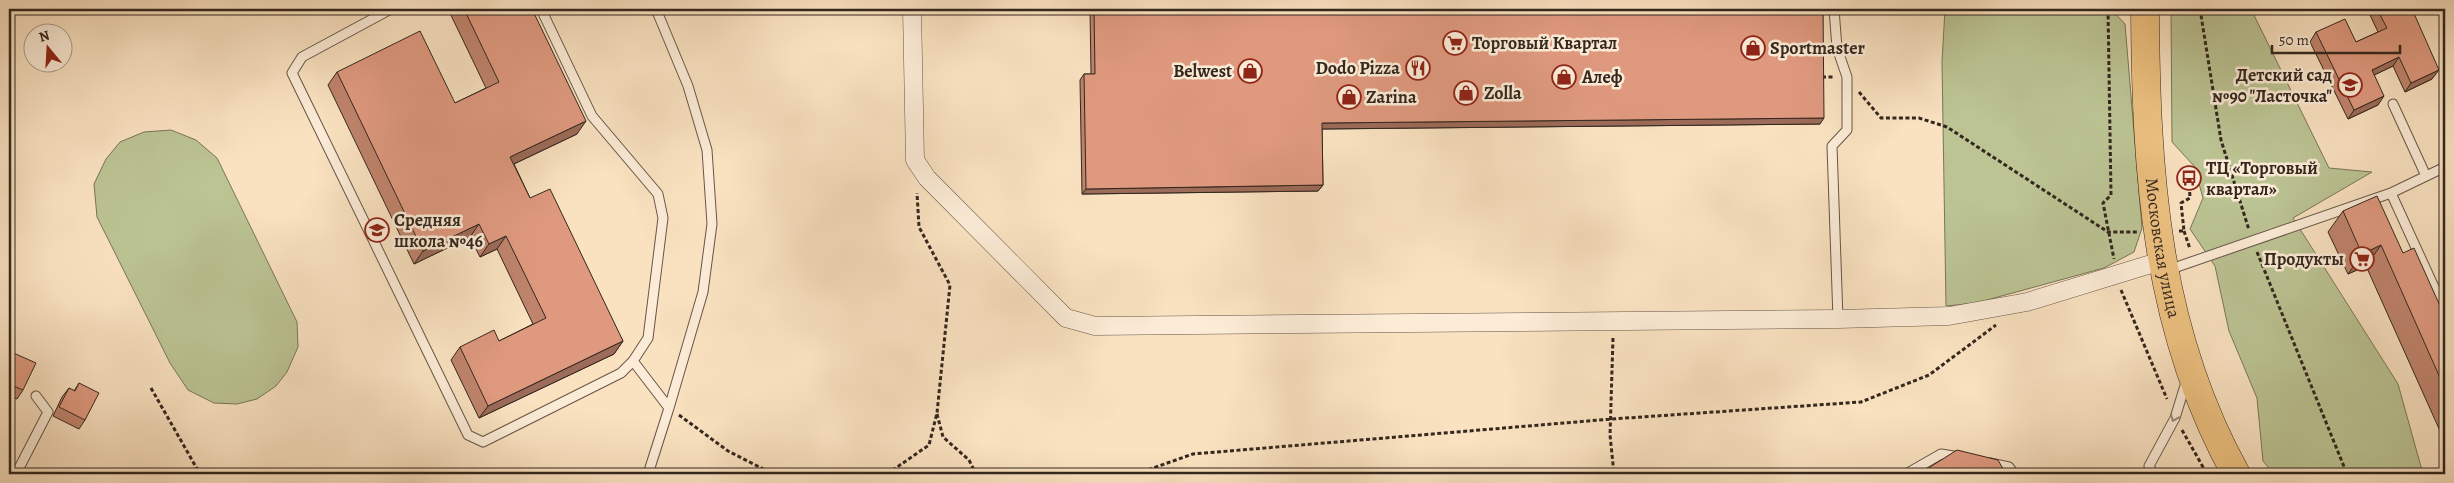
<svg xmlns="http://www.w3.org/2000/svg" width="2454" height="483" font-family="Alegreya,serif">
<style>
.green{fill:#bcc494;stroke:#787659}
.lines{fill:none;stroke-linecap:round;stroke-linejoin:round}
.lane-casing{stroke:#655647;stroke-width:11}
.street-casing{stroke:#655647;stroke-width:19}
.primary-casing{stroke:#33271e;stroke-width:29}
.path{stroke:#33271e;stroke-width:3;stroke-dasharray:4 2.5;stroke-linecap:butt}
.lane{stroke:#fcecd7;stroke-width:9}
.street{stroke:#fcecd7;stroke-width:18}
.primary{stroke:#edc180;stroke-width:28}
.wall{fill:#c0846d;stroke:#33271e}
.shaded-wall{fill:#9c6b59;stroke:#33271e}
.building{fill:#df997f;stroke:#33271e}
.oneway{stroke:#988a7a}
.labels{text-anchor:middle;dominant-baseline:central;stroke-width:5;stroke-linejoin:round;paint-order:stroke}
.poi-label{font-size:18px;font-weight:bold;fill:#33271e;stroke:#fcecd7;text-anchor:start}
.street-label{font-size:18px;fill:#33271e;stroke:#fcecd7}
</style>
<rect width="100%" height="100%" fill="#fae2c1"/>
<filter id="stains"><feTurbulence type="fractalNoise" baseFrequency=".004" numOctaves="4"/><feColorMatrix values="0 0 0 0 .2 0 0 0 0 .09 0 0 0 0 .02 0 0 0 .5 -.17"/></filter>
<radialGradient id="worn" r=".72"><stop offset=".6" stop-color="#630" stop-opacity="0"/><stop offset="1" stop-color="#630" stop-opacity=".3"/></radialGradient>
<path class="green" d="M1945 9H2111L2125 24 2142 228 2134 252 2104 268 1976 303 1946 306 1942 62Z
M2171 9H2251L2329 168 2372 172 2293 218 2398 384 2423 474H2274L2263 461 2257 398 2229 331 2215 266 2190 229 2203 198 2194 166 2172 142Z
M171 130 196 140 217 158 297 322 298 347 287 372 276 386 257 399 237 404 214 403 188 390 170 363 97 217 94 184 106 159 120 142 144 132Z"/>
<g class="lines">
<g class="lane-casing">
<path id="lane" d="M391 9 302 57 292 73 468 435 483 442 621 373 633 361 648 338 663 218 658 194 592 116 541 9
M656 9 688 86 707 150 712 224 703 292 669 408
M1834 9 1837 48 1847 77V130L1832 146 1838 319
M2393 104 2426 176
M2391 193 2445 311
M2168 270 2391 193 2445 167
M633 361 669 408 648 474
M1990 463 2009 467 2014 474
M16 474 48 412 36 396
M1906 474 1941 454 1960 457
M2153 474 2149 466 2175 418 2187 379"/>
</g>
<g class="street-casing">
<path id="street" d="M912 9 915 160 927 178 1066 318 1095 326 1838 319 1949 316 2027 302 2161 261"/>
</g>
<g class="primary-casing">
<g id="primary">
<path id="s1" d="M2145 9C2146 172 2155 328 2236 474"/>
</g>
</g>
<path class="path" d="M2108 9 2111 195 2103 203 2114 259
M2200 9 2221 140 2249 230
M1822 77H1835
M1859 92 1881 118H1919L1947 127 2108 232H2138
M2179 231H2184L2181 203 2190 198 2189 178
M2184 231 2190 249
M2257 252 2347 474
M2121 290 2167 399
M1613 338 1610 435 1614 474
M151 388 200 474
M937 414 943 437 969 460 976 474
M679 415 728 451 773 474
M2182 430 2207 474
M887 474 929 445 937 413 950 285 919 227 917 193
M1136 474 1193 454 1612 419 1861 402 1929 375 1996 325"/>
<use href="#lane" class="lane"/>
<use href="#street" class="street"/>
<use href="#primary" class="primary"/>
</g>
<path class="wall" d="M448 9H532L577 134 514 164 530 198 623 341 614 354 479 418 451 360 460 347 499 341 533 324 497 249 480 257 470 237 414 264 328 85 337 72 455 103 486 88Z
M1090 9H1823L1820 124 1322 129 1323 185 1318 191 1082 194 1080 80 1084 74H1091Z
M2374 9H2412L2432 79 2405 92 2393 66 2374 75 2378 105 2348 119 2310 42 2316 32 2356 42 2378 32 2370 15Z
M2343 211 2403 253 2445 317V442L2366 266 2348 274 2328 232Z
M9 351 23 390 17 399 9 396Z
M79 383 85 420 79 429 53 416 62 397 69 388 74 391Z"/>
<path class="shaded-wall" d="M2399 57 2393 66 2366 79 2372 70Z
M2439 70 2432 79 2405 92 2411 83Z
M2384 96 2378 105 2348 119 2354 110Z
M1824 118 1820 124 1318 129 1322 123Z
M586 121 577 134 501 170 510 157Z
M1323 185 1318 191 1082 194 1086 189Z
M479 224 470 237 414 264 423 251Z
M506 236 497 249 480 257 489 244Z
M2381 245 2366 266 2348 274 2362 254Z
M623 341 614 354 479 418 488 406Z"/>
<path class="building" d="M464 9H532L586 121 510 157 530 198 550 189 623 341 488 406 460 347 494 330 499 341 546 318 506 236 489 244 479 224 423 251 337 72 420 31 455 103 499 82Z
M1094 9H1823L1824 118 1322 123 1323 185 1086 189 1084 74H1095Z
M2377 9H2412L2439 70 2411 83 2399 57 2372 70 2384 96 2354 110 2316 32 2345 19 2356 42 2387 28Z
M2377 196 2403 253 2414 248 2445 317V389L2381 245 2362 254 2343 211Z
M9 351 36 363 23 390 9 384Z
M79 383 99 393 85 420 59 407 69 388 75 391Z
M1957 450 1998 460 2006 474H1919Z
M365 471 374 474H363Z"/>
<defs><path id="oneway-chevron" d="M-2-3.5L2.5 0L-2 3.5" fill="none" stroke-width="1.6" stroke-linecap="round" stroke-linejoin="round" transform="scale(1.25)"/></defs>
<use class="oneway" href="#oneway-chevron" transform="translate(2174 418) rotate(113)"/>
<defs>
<g id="supermarket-ring" transform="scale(1.25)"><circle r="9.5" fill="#fcecd7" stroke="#8f2418" stroke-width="1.5"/><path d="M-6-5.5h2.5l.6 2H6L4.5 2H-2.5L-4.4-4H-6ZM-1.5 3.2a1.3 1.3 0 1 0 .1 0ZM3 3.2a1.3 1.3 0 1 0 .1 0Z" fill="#8f2418"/></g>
<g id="shop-ring" transform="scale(1.25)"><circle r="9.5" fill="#fcecd7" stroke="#8f2418" stroke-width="1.5"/><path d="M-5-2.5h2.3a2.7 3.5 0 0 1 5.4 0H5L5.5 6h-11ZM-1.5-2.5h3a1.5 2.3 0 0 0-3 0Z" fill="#8f2418"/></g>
<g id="restaurant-ring" transform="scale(1.25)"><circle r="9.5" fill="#fcecd7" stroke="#8f2418" stroke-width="1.5"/><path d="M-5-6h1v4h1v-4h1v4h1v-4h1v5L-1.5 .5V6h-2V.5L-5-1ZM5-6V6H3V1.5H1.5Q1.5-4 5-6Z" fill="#8f2418"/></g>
<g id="school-ring" transform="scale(1.25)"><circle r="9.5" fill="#fcecd7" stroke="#8f2418" stroke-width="1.5"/><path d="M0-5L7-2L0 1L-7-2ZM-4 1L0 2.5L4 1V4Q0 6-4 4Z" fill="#8f2418"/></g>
<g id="bus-ring" transform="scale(1.25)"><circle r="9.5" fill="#fcecd7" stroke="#8f2418" stroke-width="1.5"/><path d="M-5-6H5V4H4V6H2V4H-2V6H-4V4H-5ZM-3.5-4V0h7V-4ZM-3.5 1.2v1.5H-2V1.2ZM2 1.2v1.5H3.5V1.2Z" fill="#8f2418"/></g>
</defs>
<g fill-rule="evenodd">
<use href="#supermarket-ring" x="1455" y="43"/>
<use href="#shop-ring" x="1753" y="48"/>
<use href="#restaurant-ring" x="1418" y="68"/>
<use href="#shop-ring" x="1250" y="71"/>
<use href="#shop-ring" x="1564" y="77"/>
<use href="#school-ring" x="2350" y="85"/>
<use href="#shop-ring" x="1466" y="93"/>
<use href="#shop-ring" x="1349" y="97"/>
<use href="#bus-ring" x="2189" y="178"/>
<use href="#school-ring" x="377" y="230"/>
<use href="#supermarket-ring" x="2362" y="259"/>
</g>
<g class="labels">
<g class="poi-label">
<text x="1472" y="43">Торговый Квартал</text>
<text x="1770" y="48">Sportmaster</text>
<text x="1400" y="68" text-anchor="end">Dodo Pizza</text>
<text x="1232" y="71" text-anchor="end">Belwest</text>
<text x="2332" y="75" text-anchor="end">Детский сад<tspan x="2332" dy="21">№90 "Ласточка"</tspan></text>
<text x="1582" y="77">Алеф</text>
<text x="1484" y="93">Zolla</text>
<text x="1366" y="97">Zarina</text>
<text x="2206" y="168">ТЦ «Торговый<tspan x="2206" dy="21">квартал»</tspan></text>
<text x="394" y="220">Средняя<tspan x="394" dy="21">школа №46</tspan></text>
<text x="2344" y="259" text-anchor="end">Продукты</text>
</g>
<g class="street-label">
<text stroke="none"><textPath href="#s1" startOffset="240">Московская улица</textPath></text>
</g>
</g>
<rect width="2454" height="483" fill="none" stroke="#fae2c1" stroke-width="30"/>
<rect x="10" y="10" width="2434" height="463" fill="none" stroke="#33271e" stroke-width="2.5"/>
<rect x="15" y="15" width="2424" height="453" fill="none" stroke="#33271e"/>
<g transform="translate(48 48) rotate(342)"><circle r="24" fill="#fcecd7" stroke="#ac9d8d"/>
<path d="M0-4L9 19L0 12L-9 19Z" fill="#8f2418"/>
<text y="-8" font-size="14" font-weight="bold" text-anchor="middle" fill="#33271e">N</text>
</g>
<path d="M2272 45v8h128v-8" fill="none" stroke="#33271e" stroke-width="2.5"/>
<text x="2279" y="45" font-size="15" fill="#33271e" stroke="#fcecd7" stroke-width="4" paint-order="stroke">50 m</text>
<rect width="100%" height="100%" filter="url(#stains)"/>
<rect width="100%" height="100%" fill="url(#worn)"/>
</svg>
